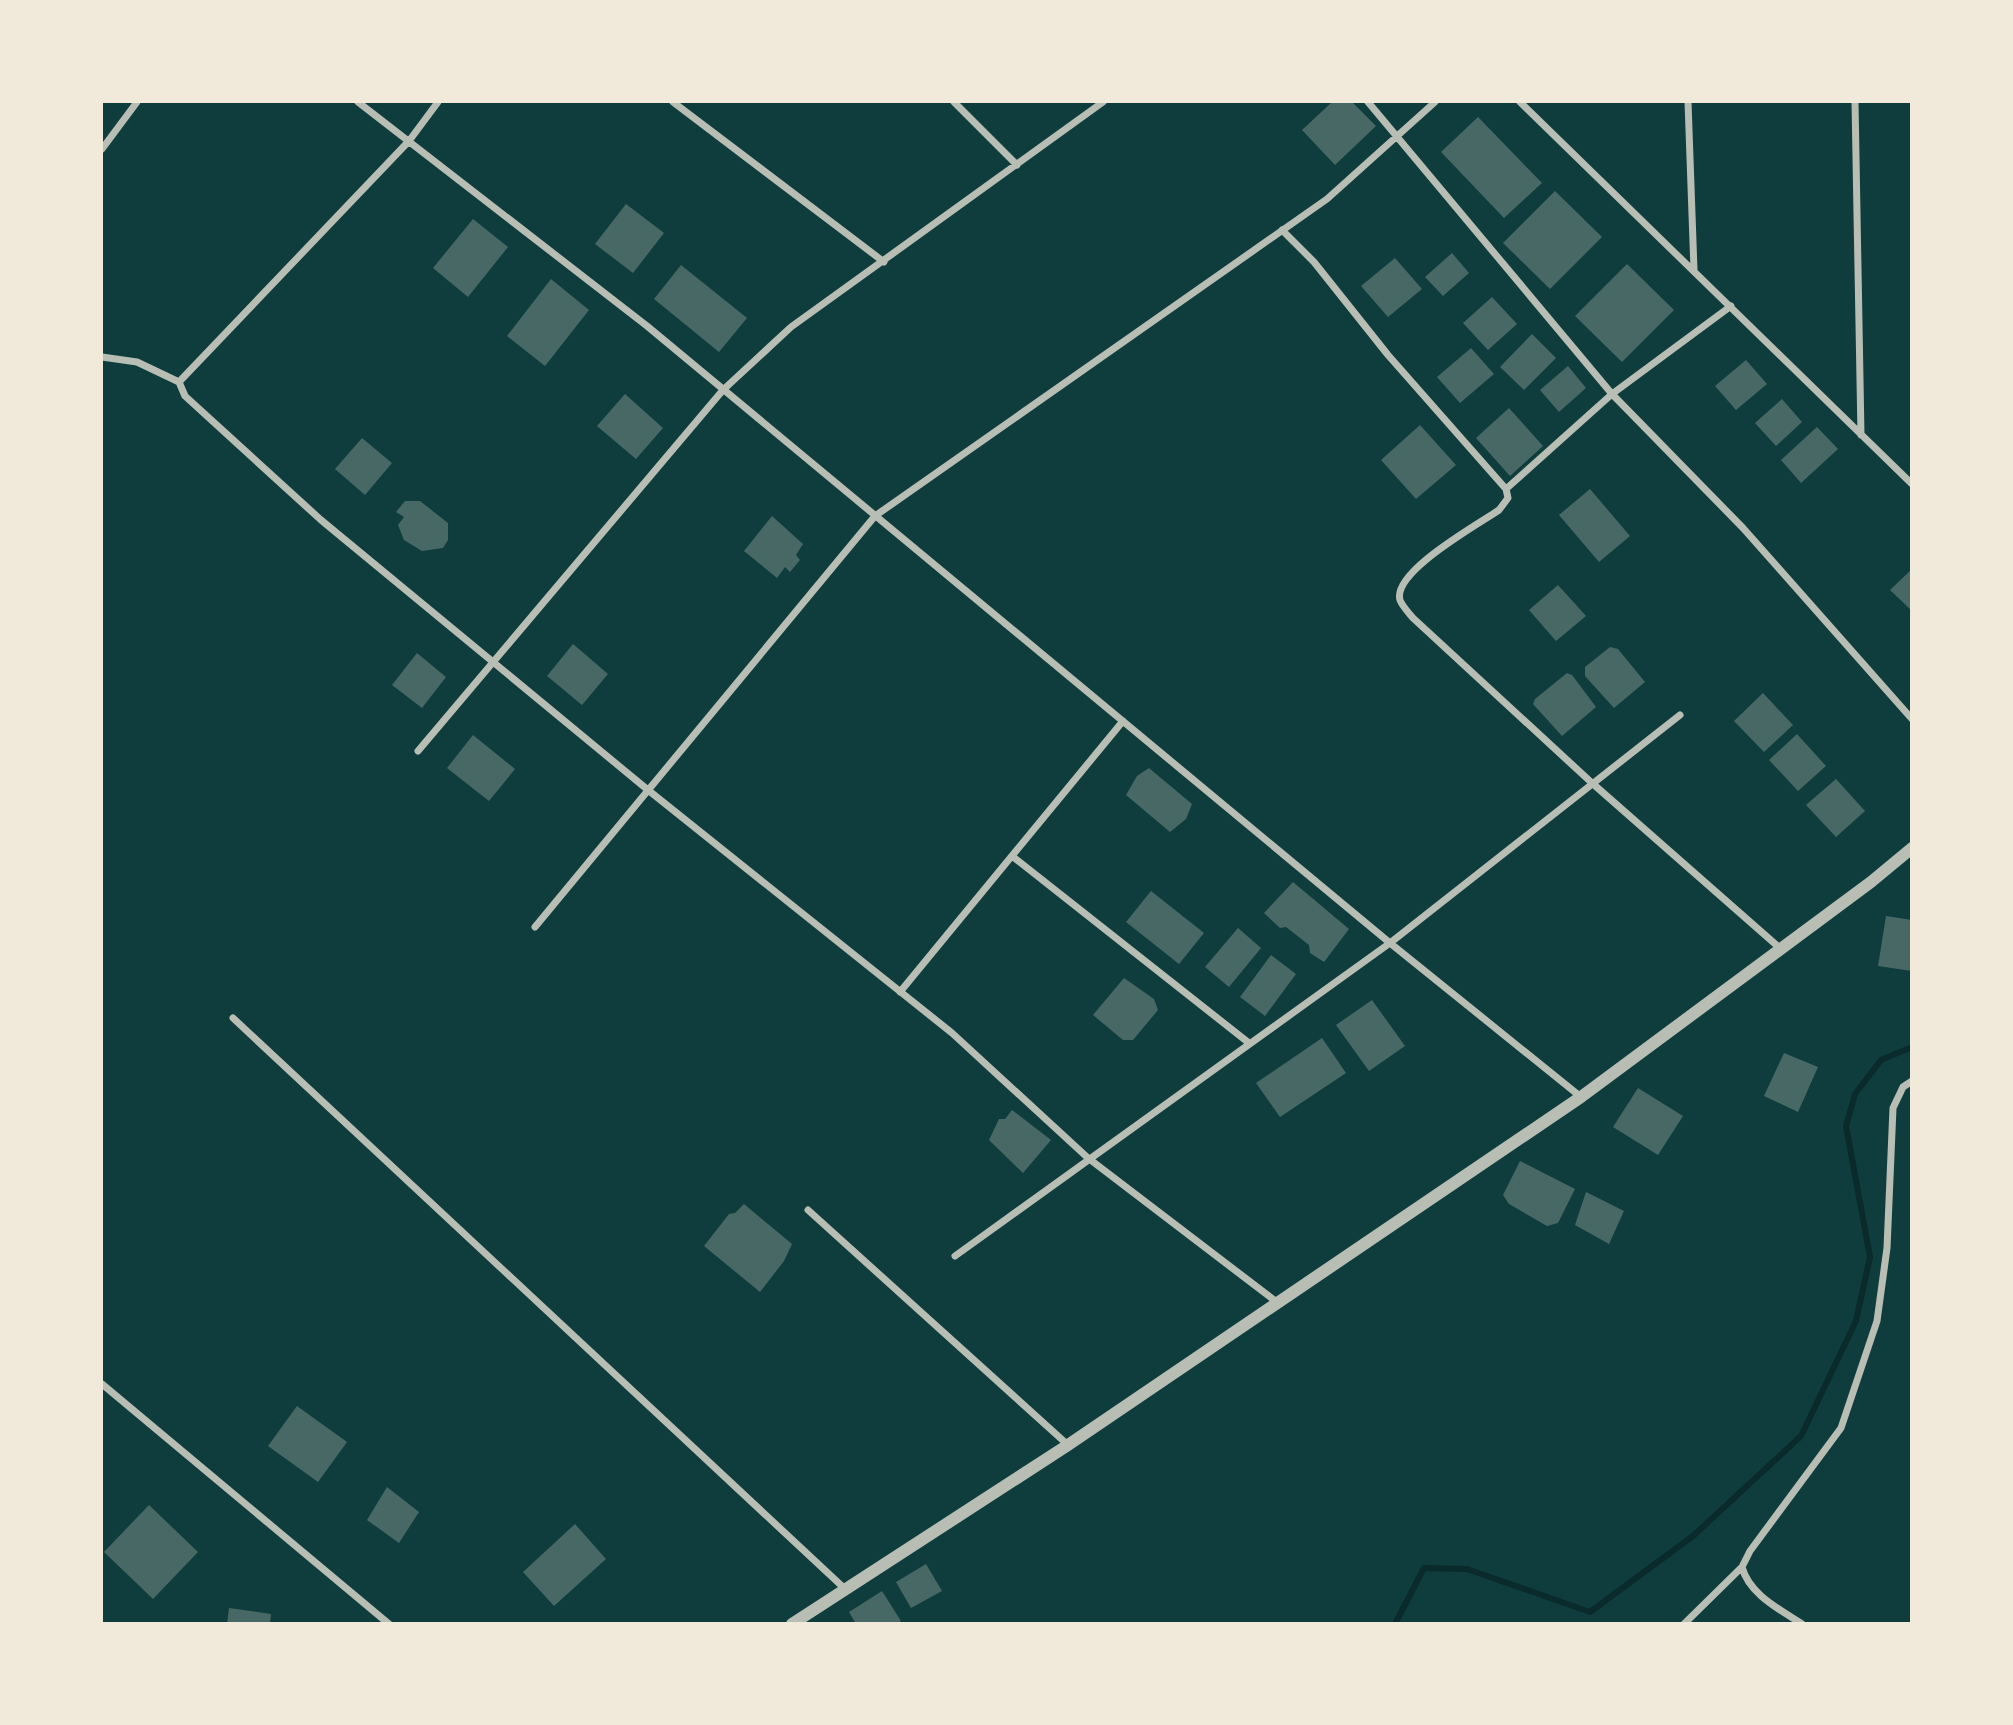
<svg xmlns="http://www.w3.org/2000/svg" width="2013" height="1725" font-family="Signika,sans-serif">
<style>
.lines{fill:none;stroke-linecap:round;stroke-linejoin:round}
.stream{stroke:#0a2a2b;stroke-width:6}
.building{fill:#486865}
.minor{stroke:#b8beb3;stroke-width:7}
.tertiary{stroke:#b8beb3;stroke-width:12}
</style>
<rect width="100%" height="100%" fill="#0f3d3e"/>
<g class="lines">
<path class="stream" d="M1395 1624 1424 1568 1467 1569 1590 1612 1693 1536 1801 1436 1856 1321 1870 1257 1846 1126 1855 1094 1881 1060 1912 1047"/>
</g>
<path class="building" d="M1332 102H1352L1376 126 1335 165 1302 130Z
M1478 117 1542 183 1504 218 1441 152Z
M1555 191 1602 237 1550 289 1503 243Z
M626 204 664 233 633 273 595 244Z
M473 219 508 247 468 297 433 268Z
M1452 253 1469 273 1443 296 1425 277Z
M1395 258 1422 289 1388 317 1361 286Z
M1627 264 1674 310 1622 362 1575 316Z
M681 265 747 318 719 352 654 299Z
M551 279 589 310 545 366 507 336Z
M1492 297 1517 324 1488 350 1463 323Z
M1532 334 1556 358 1524 390 1500 367Z
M1471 348 1494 374 1460 403 1437 377Z
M1746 360 1767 384 1736 410 1715 386Z
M1568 366 1586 388 1559 412 1540 390Z
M625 394 663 428 636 459 597 426Z
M1782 399 1802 422 1776 446 1755 423Z
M1509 408 1543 446 1510 476 1476 438Z
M1420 425 1456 465 1416 499 1381 460Z
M1817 427 1838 449 1801 483 1781 460Z
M362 438 392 463 365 495 335 469Z
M1590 489 1630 536 1599 562 1559 515Z
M405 501H420L448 523V540L443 548 422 551 404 540 398 525 404 517 396 512Z
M772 516 803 544 796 555 800 560 790 572 785 567 777 578 744 551Z
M1912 569V611L1890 590Z
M1558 585 1586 616 1556 641 1529 610Z
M573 644 608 674 582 705 547 676Z
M1610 647 1618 649 1645 682 1614 708 1585 676V667Z
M417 653 446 677 422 708 392 685Z
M1567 673 1572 675 1596 707 1562 736 1533 704 1535 699Z
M1763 693 1793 725 1764 752 1734 721Z
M1797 734 1826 766 1798 791 1769 760Z
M473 735 515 769 489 801 447 768Z
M1149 768 1192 804 1186 819 1170 832 1126 795 1137 776Z
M1836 779 1865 811 1836 837 1806 805Z
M1293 882 1349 929 1324 962 1310 953 1309 945 1286 927 1280 928 1264 913Z
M1151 891 1204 933 1179 964 1126 922Z
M1886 916 1912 920V971L1878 966Z
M1238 928 1261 948 1229 987 1205 967Z
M1271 955 1296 974 1265 1016 1240 997Z
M1124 978 1154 999 1158 1010 1133 1040H1123L1093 1015Z
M1372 1000 1405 1046 1369 1071 1336 1025Z
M1322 1038 1346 1073 1280 1117 1256 1083Z
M1784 1053 1818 1067 1798 1112 1764 1096Z
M1638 1088 1683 1116 1658 1155 1613 1127Z
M1012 1110 1051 1140 1023 1173 989 1140 999 1119H1005Z
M1520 1161 1575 1189 1558 1223 1547 1226 1509 1204 1503 1195Z
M1586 1192 1624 1211 1609 1244 1575 1225Z
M744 1204 792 1244 784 1261 760 1292 704 1246 729 1214 735 1213Z
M297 1406 347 1442 318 1482 268 1446Z
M387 1487 419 1512 399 1543 367 1520Z
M149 1505 198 1552 153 1599 104 1552Z
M575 1524 606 1559 554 1606 523 1572Z
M926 1564 942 1591 911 1608 896 1582Z
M882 1591 901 1621 897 1624H856L849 1612Z
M229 1608 271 1614 270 1624H227Z"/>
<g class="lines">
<path class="minor" d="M358 102 647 326 1390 943 1581 1097
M673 102 884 262
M954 102 1017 165
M1368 102 1612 394 1743 528 1912 719
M1520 102 1912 484
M1688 102 1694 270
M1855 102 1861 435
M102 149 137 102
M1282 230 1314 262 1388 355 1506 489 1508 498 1499 510C1477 525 1392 572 1400 600 1402 606 1409 613 1413 618L1592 783 1781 949
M102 357 137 362 179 382 185 396 321 520 648 790 952 1033 1088 1158 1278 1303
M179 382 409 141 438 102
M1506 489 1612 394 1731 306
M418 751 723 390 791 327 1103 102
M1012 856 1249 1043
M535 927 875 516 1327 199 1435 102
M900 992 1123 721
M233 1018 844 1588
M808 1210 1068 1445
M955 1256 1390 943 1680 715
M102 1384 389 1624
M1684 1624 1742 1567
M1802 1624C1779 1609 1749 1594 1742 1567L1750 1551 1841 1428 1877 1321 1887 1248 1893 1108 1903 1087 1912 1081"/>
<path class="tertiary" d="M792 1624 1068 1445 1581 1097 1871 882 1912 848"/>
</g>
<rect width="2013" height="1725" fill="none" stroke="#f1e9da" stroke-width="206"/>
</svg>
